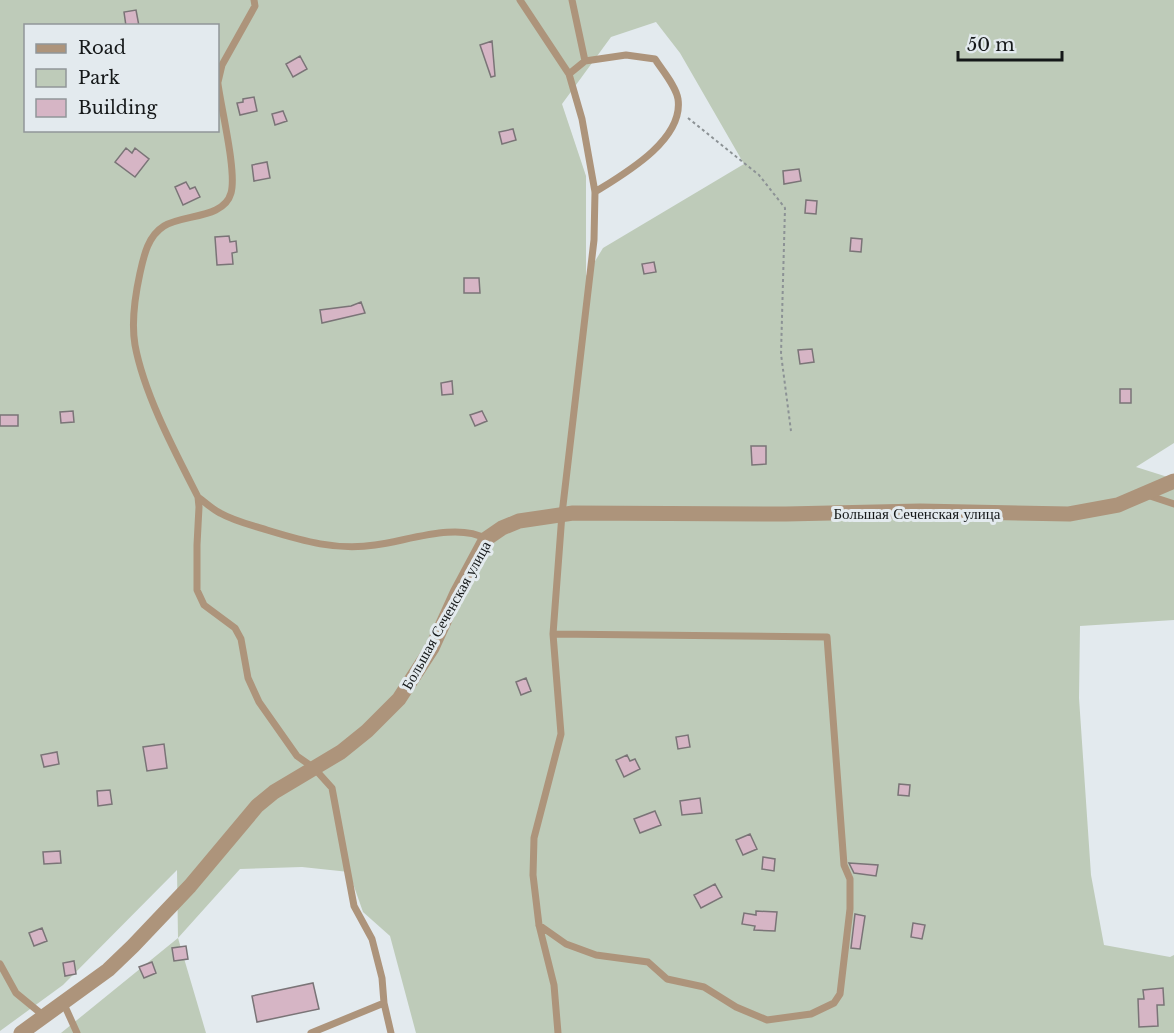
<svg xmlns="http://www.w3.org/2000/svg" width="1174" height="1033" font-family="'Libre Baskerville',serif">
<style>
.green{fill:#becbb9;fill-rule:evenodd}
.building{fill:#d6b5c5;stroke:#7a7477;stroke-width:1.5}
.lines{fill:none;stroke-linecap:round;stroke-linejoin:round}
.path{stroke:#8c9295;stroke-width:2;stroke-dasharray:3 3;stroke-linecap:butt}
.service{stroke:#ad947b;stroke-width:7}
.tertiary{stroke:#ad947b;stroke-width:15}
.labels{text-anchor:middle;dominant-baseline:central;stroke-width:6;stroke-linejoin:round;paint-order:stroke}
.street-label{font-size:15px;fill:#151819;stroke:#e3eaee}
</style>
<rect width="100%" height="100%" fill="#e3eaee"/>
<path class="green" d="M0 0H1174V443L1136 467 1174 479V620L1080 626 1079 698 1091 875 1104 945 1170 957 1174 955V1033H416L390 936 363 912 349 872 302 867 240 869 178 938 206 1033H61L178 938 177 870 63 985 0 1031ZM656 22 680 53 744 164 603 248 586 276V176L562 104 611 37ZM26 26H218V130H26Z"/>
<path class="building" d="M136 10 139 26H126L124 12Z
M492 41 495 76 491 77 480 45Z
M300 56 307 69 293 77 286 64Z
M254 97 257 111 240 115 237 103 243 102V99Z
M283 111 287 121 275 125 272 114Z
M513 129 516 140 502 144 499 132Z
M126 148 132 153 135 148 149 159 135 177 115 162Z
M267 162 270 178 254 181 252 165Z
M799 169 801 181 784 184 783 171Z
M186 182 190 189 195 187 200 197 183 205 175 187Z
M806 200 817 201 816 214 805 213Z
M229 236 230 242 236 241 237 252 232 253 233 264 217 265 215 237Z
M851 238 862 239 861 252 850 251Z
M654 262 656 272 644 274 642 264Z
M464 278H479L480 293H464Z
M361 302 365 313 322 323 320 310 351 306Z
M812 349 814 362 800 364 798 350Z
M452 381 453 394 442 395 441 383Z
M1120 389H1131V403H1120Z
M73 411 74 422 61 423 60 412Z
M482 411 487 421 475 426 470 415Z
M0 415H18V426H0Z
M751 446H766V464L752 465Z
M526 678 531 691 521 695 516 682Z
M688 735 690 747 678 749 676 737Z
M164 744 167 768 147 771 143 747Z
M57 752 59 764 44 767 41 755Z
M627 755 630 761 635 759 640 769 624 777 616 760Z
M899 784 910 785 909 796 898 795Z
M110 790 112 804 98 806 97 791Z
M700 798 702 813 682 815 680 801Z
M655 811 661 825 640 833 634 819Z
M750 834 757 849 743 855 736 840Z
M60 851 61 863 44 864 43 852Z
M763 857 775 859 774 871 762 869Z
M849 863 878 865 876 876 854 873Z
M715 884 722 897 701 908 694 895Z
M756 911 777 912 775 931 754 930 755 926 742 924 744 913 756 915Z
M855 914 865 916 860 949 851 948Z
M913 923 925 925 922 939 911 937Z
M42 928 47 941 34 946 29 933Z
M186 946 188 959 174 961 172 948Z
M74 961 76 974 65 976 63 963Z
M152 962 156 973 144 978 139 967Z
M313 983 319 1009 257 1022 252 996Z
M1163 988 1164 1005H1157L1158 1026 1139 1027 1138 999H1144L1143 990Z"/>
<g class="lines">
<path class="path" d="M688 118 759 175 785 208 781 354 791 431"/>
<path class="service" d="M520 0 569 74 582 119 595 192 594 240 562 514 553 634 561 734 534 838 533 875 539 925 554 985 558 1033
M572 0 585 61
M569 74 585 61 626 55 655 59C662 70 676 86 678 99 684 140 624 174 595 192
M218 82 222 65 255 6 254 0
M218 84C221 108 237 172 231 193 224 219 183 214 164 226 148 236 144 255 140 273 135 296 131 322 135 345 144 394 175 452 198 497L199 507 197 545V590L204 605 235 628 241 639 248 678 259 702 297 756 314 768 332 788 354 906 372 939 382 978 384 1003 391 1033
M1147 495 1174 504
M198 497C205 502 212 509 220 513 234 521 251 525 267 530 303 541 337 551 375 545 407 541 457 522 486 539
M539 925 566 944 596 955 648 962 667 979 704 987 736 1007 767 1020 811 1014 834 1003 840 994 850 909V879L844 865 827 637 553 634
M0 964 16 993 44 1016
M63 1002 77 1033
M311 1033 384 1003"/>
<path class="tertiary" d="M21 1033 108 970 133 946 190 886 257 806 274 792 341 752 367 731 399 699 432 648 457 593 486 539 502 528 519 521 573 513 786 514 920 511 1069 514 1118 505 1174 481"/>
</g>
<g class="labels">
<g class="street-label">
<text x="917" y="513">Большая Сеченская улица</text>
<text transform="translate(446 615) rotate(-61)">Большая Сеченская улица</text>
</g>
</g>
<rect x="24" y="24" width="195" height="108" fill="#e3eaee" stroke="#919699" stroke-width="1.5"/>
<rect x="36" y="44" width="30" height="9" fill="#ad947b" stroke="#919699" stroke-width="1.5"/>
<text x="78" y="54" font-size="18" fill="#151819">Road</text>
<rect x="36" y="69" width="30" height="18" fill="#becbb9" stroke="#919699" stroke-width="1.5"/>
<text x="78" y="84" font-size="18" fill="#151819">Park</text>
<rect x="36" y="99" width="30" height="18" fill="#d6b5c5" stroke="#919699" stroke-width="1.5"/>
<text x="78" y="114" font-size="18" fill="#151819">Building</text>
<path d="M958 51v9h104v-9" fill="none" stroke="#151819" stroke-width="3"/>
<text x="967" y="51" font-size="18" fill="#151819" stroke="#e3eaee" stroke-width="4.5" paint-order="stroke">50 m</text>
</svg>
